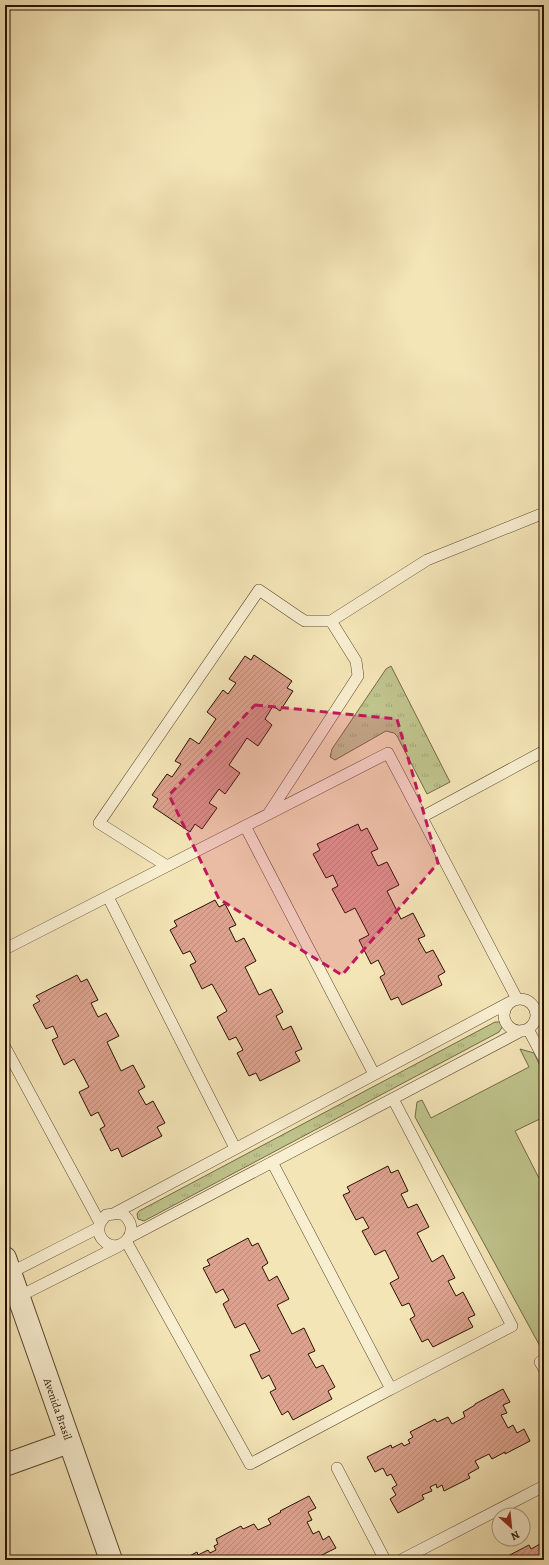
<svg xmlns="http://www.w3.org/2000/svg" width="549" height="1565" font-family="Alegreya,serif">
<style>
.grass{fill:url(#grass-tufts);stroke:#746a46}
.park{fill:#bfc38c;stroke:#746a46}
.building{fill:url(#building-hatch);stroke:#281201}
.lines{fill:none;stroke-linecap:round;stroke-linejoin:round}
.service-casing{stroke:#5b472e;stroke-width:12}
.minor-casing{stroke:#5b472e;stroke-width:24}
.tertiary-casing{stroke:#5b472e;stroke-width:24}
.service{stroke:#f8eed0;stroke-width:11}
.minor{stroke:#f8eed0;stroke-width:22}
.tertiary{stroke:#f8eed0;stroke-width:22}
.marked{fill:#c2185b;fill-opacity:0.2;stroke:#c2185b;stroke-width:3;stroke-dasharray:8 5;stroke-linejoin:round}
.labels{text-anchor:middle;dominant-baseline:central;stroke-width:4;stroke-linejoin:round;paint-order:stroke}
.street-label{font-size:11px;fill:#281201;stroke:#f8eed0}
</style>
<defs>
<pattern id="grass-tufts" width="24" height="20" patternUnits="userSpaceOnUse"><rect width="24" height="20" fill="#bfc38c"/><path d="M3 7l-1-3M5 7V3M7 7l1-3M15 17l-1-3M17 17v-4M19 17l1-3" fill="none" stroke="#a4a677"/></pattern>
<pattern id="building-hatch" width="6" height="6" patternUnits="userSpaceOnUse"><rect width="6" height="6" fill="#dda28e"/><path d="M-1 1l2-2M0 6l6-6M5 7l2-2" fill="none" stroke="#be8a79"/></pattern>
</defs>
<rect width="100%" height="100%" fill="#f4e5b7"/>
<filter id="stains"><feTurbulence type="fractalNoise" baseFrequency=".005" numOctaves="4"/><feColorMatrix values="0 0 0 0 .2 0 0 0 0 .09 0 0 0 0 .02 0 0 0 .5 -.17"/></filter>
<radialGradient id="worn" r=".72"><stop offset=".6" stop-color="#630" stop-opacity="0"/><stop offset="1" stop-color="#630" stop-opacity=".3"/></radialGradient>
<path class="grass" d="M391 666 450 782 427 794 397 736 394 733 386 731 335 760 330 757 332 749 386 669Z
M495 1022H499L503 1026 499 1032 144 1221 138 1219 137 1214 139 1211Z"/>
<path class="park" d="M520 1049 534 1053 544 1074V1117L515 1131 544 1188V1346L541 1348 415 1117 417 1102 422 1100 431 1118 529 1067Z"/>
<path class="building" d="M254 655 292 681 287 688 293 691 280 711 273 706 265 719 272 725 258 746 247 738 229 765 240 773 225 794 219 789 209 803 217 808 202 829 195 824 190 832 153 807 158 799 152 795 167 774 172 777 181 764 175 761 190 738 199 744 216 719 207 712 223 690 228 694 236 683 229 679 245 656 251 660Z
M358 824 361 831 367 828 378 849 371 852 378 866 387 862 399 885 387 891 401 919 413 913 425 936 418 939 426 953 433 950 445 972 438 976 442 985 402 1005 398 997 391 1000 380 977 385 974 378 960 371 964 359 940 369 935 355 908 345 913 332 889 338 886 333 875 326 878 313 854 320 850 317 844Z
M215 900 219 907 225 904 236 925 229 928 236 942 244 938 256 961 245 967 259 995 271 989 283 1012 276 1016 283 1030 291 1026 302 1049 295 1052 300 1061 260 1081 256 1073 249 1076 237 1053 243 1050 236 1037 229 1040 217 1017 227 1011 212 984 202 989 190 965 196 962 190 951 183 954 170 930 177 926 174 921Z
M77 975 81 982 87 979 98 1000 91 1003 98 1017 106 1013 119 1036 107 1042 121 1071 133 1065 145 1087 138 1091 146 1105 153 1101 165 1123 157 1127 162 1136 122 1157 118 1148 111 1151 100 1129 105 1126 98 1112 91 1116 79 1092 89 1087 74 1059 64 1065 52 1040 58 1037 53 1026 46 1029 33 1005 40 1001 36 996Z
M388 1166 391 1173 398 1170 408 1191 401 1194 408 1208 417 1204 429 1227 417 1233 432 1262 443 1255 455 1278 448 1281 456 1296 463 1292 475 1315 468 1318 473 1327 433 1347 428 1339 422 1342 410 1319 415 1316 409 1303 402 1306 390 1283 399 1278 385 1250 375 1255 362 1231 369 1228 363 1217 356 1220 343 1195 350 1192 347 1187Z
M248 1238 252 1246 258 1243 268 1263 262 1267 269 1281 277 1276 289 1299 277 1305 292 1334 304 1328 315 1351 308 1354 316 1368 323 1365 335 1387 328 1391 332 1399 293 1420 288 1411 282 1415 270 1392 276 1389 269 1375 262 1379 250 1355 260 1351 245 1323 235 1328 223 1304 229 1300 223 1289 216 1293 203 1268 210 1265 207 1260Z
M503 1389 510 1402 503 1405 507 1413 501 1415 508 1428 513 1425 517 1433 524 1429 530 1441 505 1454V1452L492 1459 489 1454 475 1461 479 1468 468 1474 470 1478 444 1491 442 1485 437 1488 436 1484 430 1487 432 1491 422 1495 424 1499 398 1513 390 1499 396 1495 392 1488 397 1485 391 1474 387 1476 383 1468 375 1472 367 1457 391 1445 392 1448 402 1443 404 1446 410 1443 408 1440 413 1437 410 1432 435 1419 437 1422 448 1417 452 1424 465 1417 463 1412 475 1405V1404Z
M309 1496 316 1508 308 1512 312 1520 307 1522 313 1534 319 1531 323 1540 329 1536 336 1548 312 1560H182L197 1552 198 1555 208 1550 210 1553 216 1550 214 1546 218 1544 216 1539 241 1526 243 1529 254 1524 258 1530 271 1524 268 1519 281 1512 280 1511Z
M542 1543 544 1547V1560H505L504 1558 529 1545 531 1549Z"/>
<g class="lines">
<g class="service-casing">
<path id="service" d="M269 813 358 676 356 661 331 621
M422 817 544 751
M245 826 374 1074
M167 866 99 823 259 590 300 618 305 621H331L427 560 544 513
M108 897 235 1148
M5 949 388 753 517 999
M504 1015a16 16 0 1 1 32 0a16 16 0 1 1-32 0Z
M528 1029 544 1059
M5 1047 100 1223C98 1229 98 1235 103 1240 119 1258 146 1229 121 1213L106 1215 100 1223
M272 1162 391 1389 512 1326 393 1099
M115 1213 510 1002
M130 1237 523 1030
M126 1241 250 1464 391 1389
M10 1273 98 1228
M18 1297 119 1246
M544 1360 540 1362 544 1369
M337 1468 385 1560
M401 1560 544 1486"/>
</g>
<g class="minor-casing">
<path id="minor" d="M5 1465 69 1442"/>
</g>
<g class="tertiary-casing">
<g id="tertiary">
<path id="s1" d="M5 1258 111 1560"/>
</g>
</g>
<use href="#service" class="service"/>
<use href="#minor" class="minor"/>
<use href="#tertiary" class="tertiary"/>
</g>
<path class="marked" d="M255 705 397 719 438 863 342 975 219 899 169 795Z"/>
<g class="labels">
<g class="street-label">
<text stroke="none"><textPath href="#s1" startOffset="160">Avenida Brasil</textPath></text>
</g>
</g>
<rect width="549" height="1565" fill="none" stroke="#f4e5b7" stroke-width="20"/>
<rect x="6" y="6" width="537" height="1553" fill="none" stroke="#281201" stroke-width="2"/>
<rect x="10" y="10" width="529" height="1545" fill="none" stroke="#281201"/>
<g transform="translate(511 1527) rotate(153)"><circle r="19" fill="#f8eed0" stroke="#a5967d"/>
<path d="M0-3L7 15L0 10L-7 15Z" fill="#8f2418"/>
<text y="-6" font-size="11" font-weight="bold" text-anchor="middle" fill="#281201">N</text>
</g>
<rect width="100%" height="100%" filter="url(#stains)"/>
<rect width="100%" height="100%" fill="url(#worn)"/>
</svg>
